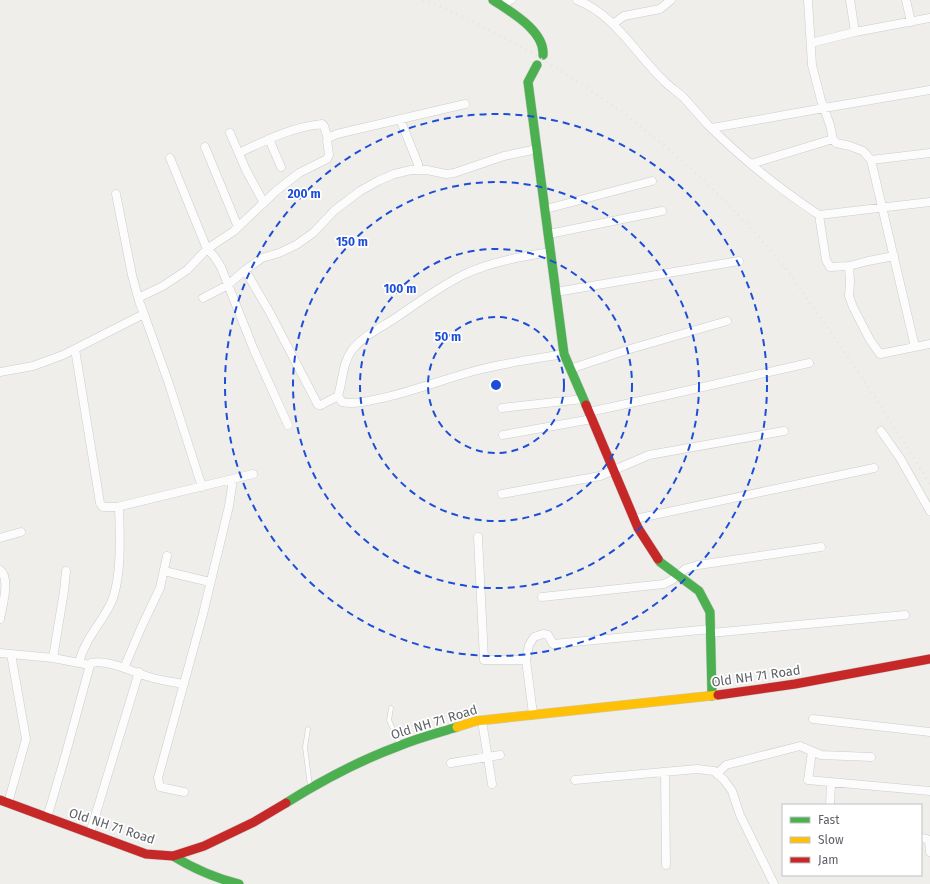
<svg xmlns="http://www.w3.org/2000/svg" width="930" height="884" font-family="'Fira Sans',sans-serif">
<style>
.lines{fill:none;stroke-linecap:round;stroke-linejoin:round}
.lane-casing{stroke:#cbcccc;stroke-width:5}
.street-casing{stroke:#cbcccc;stroke-width:9}
.fast-casing{stroke:#cacacb;stroke-width:10}
.slow-casing{stroke:#cacacb;stroke-width:10}
.jam-casing{stroke:#cacacb;stroke-width:10}
.lane{stroke:#fdfcfc;stroke-width:4}
.street{stroke:#fdfcfc;stroke-width:8}
.fast{stroke:#4caf50;stroke-width:9}
.slow{stroke:#ffc107;stroke-width:9}
.jam{stroke:#c62828;stroke-width:9}
.rail{stroke:#e4e4e4;stroke-width:2.5;stroke-dasharray:1 5;stroke-linecap:butt}
.ring{fill:none;stroke:#1d4ed8;stroke-width:2;stroke-dasharray:7 5}
.labels{text-anchor:middle;dominant-baseline:central;stroke-width:3.5;stroke-linejoin:round;paint-order:stroke}
.street-label{font-size:13px;fill:#5f6368;stroke:#fff}
.centre{fill:#1d4ed8;stroke:#fff;stroke-width:2}
.ring-label{font-size:12px;text-anchor:middle;font-weight:bold;fill:#1d4ed8;stroke:#fff;stroke-width:3.5;stroke-linejoin:round;paint-order:stroke}
</style>
<rect width="100%" height="100%" fill="#efeeea"/>
<g class="lines">
<g class="lane-casing">
<path id="lane" d="M391 708 389 720 399 743
M308 729 305 747 310 786"/>
</g>
<g class="street-casing">
<path id="street" d="M577 0C616 15 636 55 665 82 671 88 678 92 684 98 692 107 700 116 708 125 742 159 780 189 819 215L930 202
M808 0 812 65 821 100 830 125 833 139 836 143 850 146 863 151 871 160 915 347
M850 0 855 32
M906 0 911 22
M502 6 507 2 511 0
M613 24 624 16 660 9 671 0
M811 43 855 32 930 18
M400 119 418 164V170
M712 128 824 108 930 90
M230 133 246 170 264 203
M269 139 281 167
M205 147 238 227
M239 153C266 140 292 127 322 124L324 126 328 139
M170 158 207 249 214 256 221 267 254 350 288 425
M871 160 930 153
M751 164 833 139
M116 194 132 275 139 301
M546 209 652 181
M819 215 826 260 830 267 849 266 868 261 894 256
M549 234 662 211
M849 266 850 282 849 296 853 307 870 340 880 354 930 344
M245 270 269 311 318 405H321L338 396C343 380 342 364 352 350 363 336 380 328 394 319 416 304 439 287 463 275 490 262 522 256 551 252
M556 292 739 261
M203 298 228 285 245 270 262 258 279 253 296 245 313 233 335 210 360 191 378 181 394 174 411 170H427L446 174 454 173 504 156 537 149
M144 314 139 301 140 297 163 286 187 270 207 249 234 231 276 191 299 173 327 159 329 155 327 140 330 137 337 134 465 104
M75 349 100 503 103 507H117L253 474
M570 369 630 349 727 321
M0 372 33 366 63 355 144 314 169 384 202 487
M338 396 342 402C357 405 372 400 387 397 416 390 445 379 474 371 504 363 534 359 564 354
M502 408 583 399
M589 412 672 394 809 363
M881 431 900 458 930 511
M503 435 592 419
M502 494 600 476 649 455 784 431
M635 519 874 468
M478 537 484 660H526
M0 538 21 532
M0 570C11 578 2 607 0 619
M164 571 210 582
M542 597 664 584 672 580 685 569 698 565 821 547
M711 633 905 615
M0 653 11 654
M79 663C84 640 101 624 111 603 122 578 120 534 119 507
M90 665 91 663C107 659 131 671 146 676 158 680 171 682 184 684
M124 668 141 628 160 588 167 556
M533 714 526 660 529 645 534 637 543 634 548 635 553 644 711 629
M813 719 930 732
M482 721 492 784
M812 752 808 780 930 791
M451 763 500 755
M665 772 666 865
M717 774 726 765 800 746 821 755 871 757
M575 780 697 769 714 771 724 780 732 791 740 815 774 884
M184 792 160 787 158 778 203 614 229 506 233 479
M8 803 26 739 11 654 53 658 64 591 66 571
M830 805 831 783
M47 818 66 753 90 665 53 658
M90 833 139 672
M921 838 927 839 929 841 930 852"/>
</g>
<g class="fast-casing">
<path id="fast" d="M493 0C511 12 545 31 543 55
M537 65 528 82 564 354 586 405
M658 559 660 562 699 591 710 612 712 696
M286 803C321 781 361 760 399 746 418 738 438 733 457 727
M173 856C194 869 215 878 239 884"/>
</g>
<g class="slow-casing">
<path id="slow" d="M457 727 476 721 718 695"/>
</g>
<g class="jam-casing">
<path id="jam" d="M586 405 638 528 658 559
M718 695 795 684 930 659
M0 800 146 854 173 856 204 846 254 822 286 803"/>
</g>
<use href="#lane" class="lane"/>
<use href="#street" class="street"/>
<use href="#fast" class="fast"/>
<use href="#slow" class="slow"/>
<use href="#jam" class="jam"/>
<path class="rail" d="M423 0C452 10 480 25 508 40 610 95 702 169 777 258 792 275 804 295 817 313 857 368 894 426 930 484"/>
</g>
<g class="ring">
<circle cx="496" cy="385" r="68"/>
<circle cx="496" cy="385" r="136"/>
<circle cx="496" cy="385" r="203"/>
<circle cx="496" cy="385" r="271"/>
</g>
<g class="labels">
<g class="street-label">
<text transform="translate(756 676) rotate(-8)">Old NH 71 Road</text>
<text transform="translate(434 722) rotate(-17)">Old NH 71 Road</text>
<text transform="translate(112 826) rotate(18)">Old NH 71 Road</text>
</g>
</g>
<circle cx="496" cy="385" r="6" class="centre"/>
<g class="ring-label">
<text x="304" y="198">200 m</text>
<text x="352" y="246">150 m</text>
<text x="400" y="293">100 m</text>
<text x="448" y="341">50 m</text>
</g>
<rect x="782" y="804" width="140" height="72" fill="#ffffff" stroke="#bfc1c3"/>
<rect x="790" y="817" width="20" height="6" fill="#4caf50" stroke="#bfc1c3"/>
<text x="818" y="824" font-size="12" fill="#5f6368">Fast</text>
<rect x="790" y="837" width="20" height="6" fill="#ffc107" stroke="#bfc1c3"/>
<text x="818" y="844" font-size="12" fill="#5f6368">Slow</text>
<rect x="790" y="857" width="20" height="6" fill="#c62828" stroke="#bfc1c3"/>
<text x="818" y="864" font-size="12" fill="#5f6368">Jam</text>
</svg>
